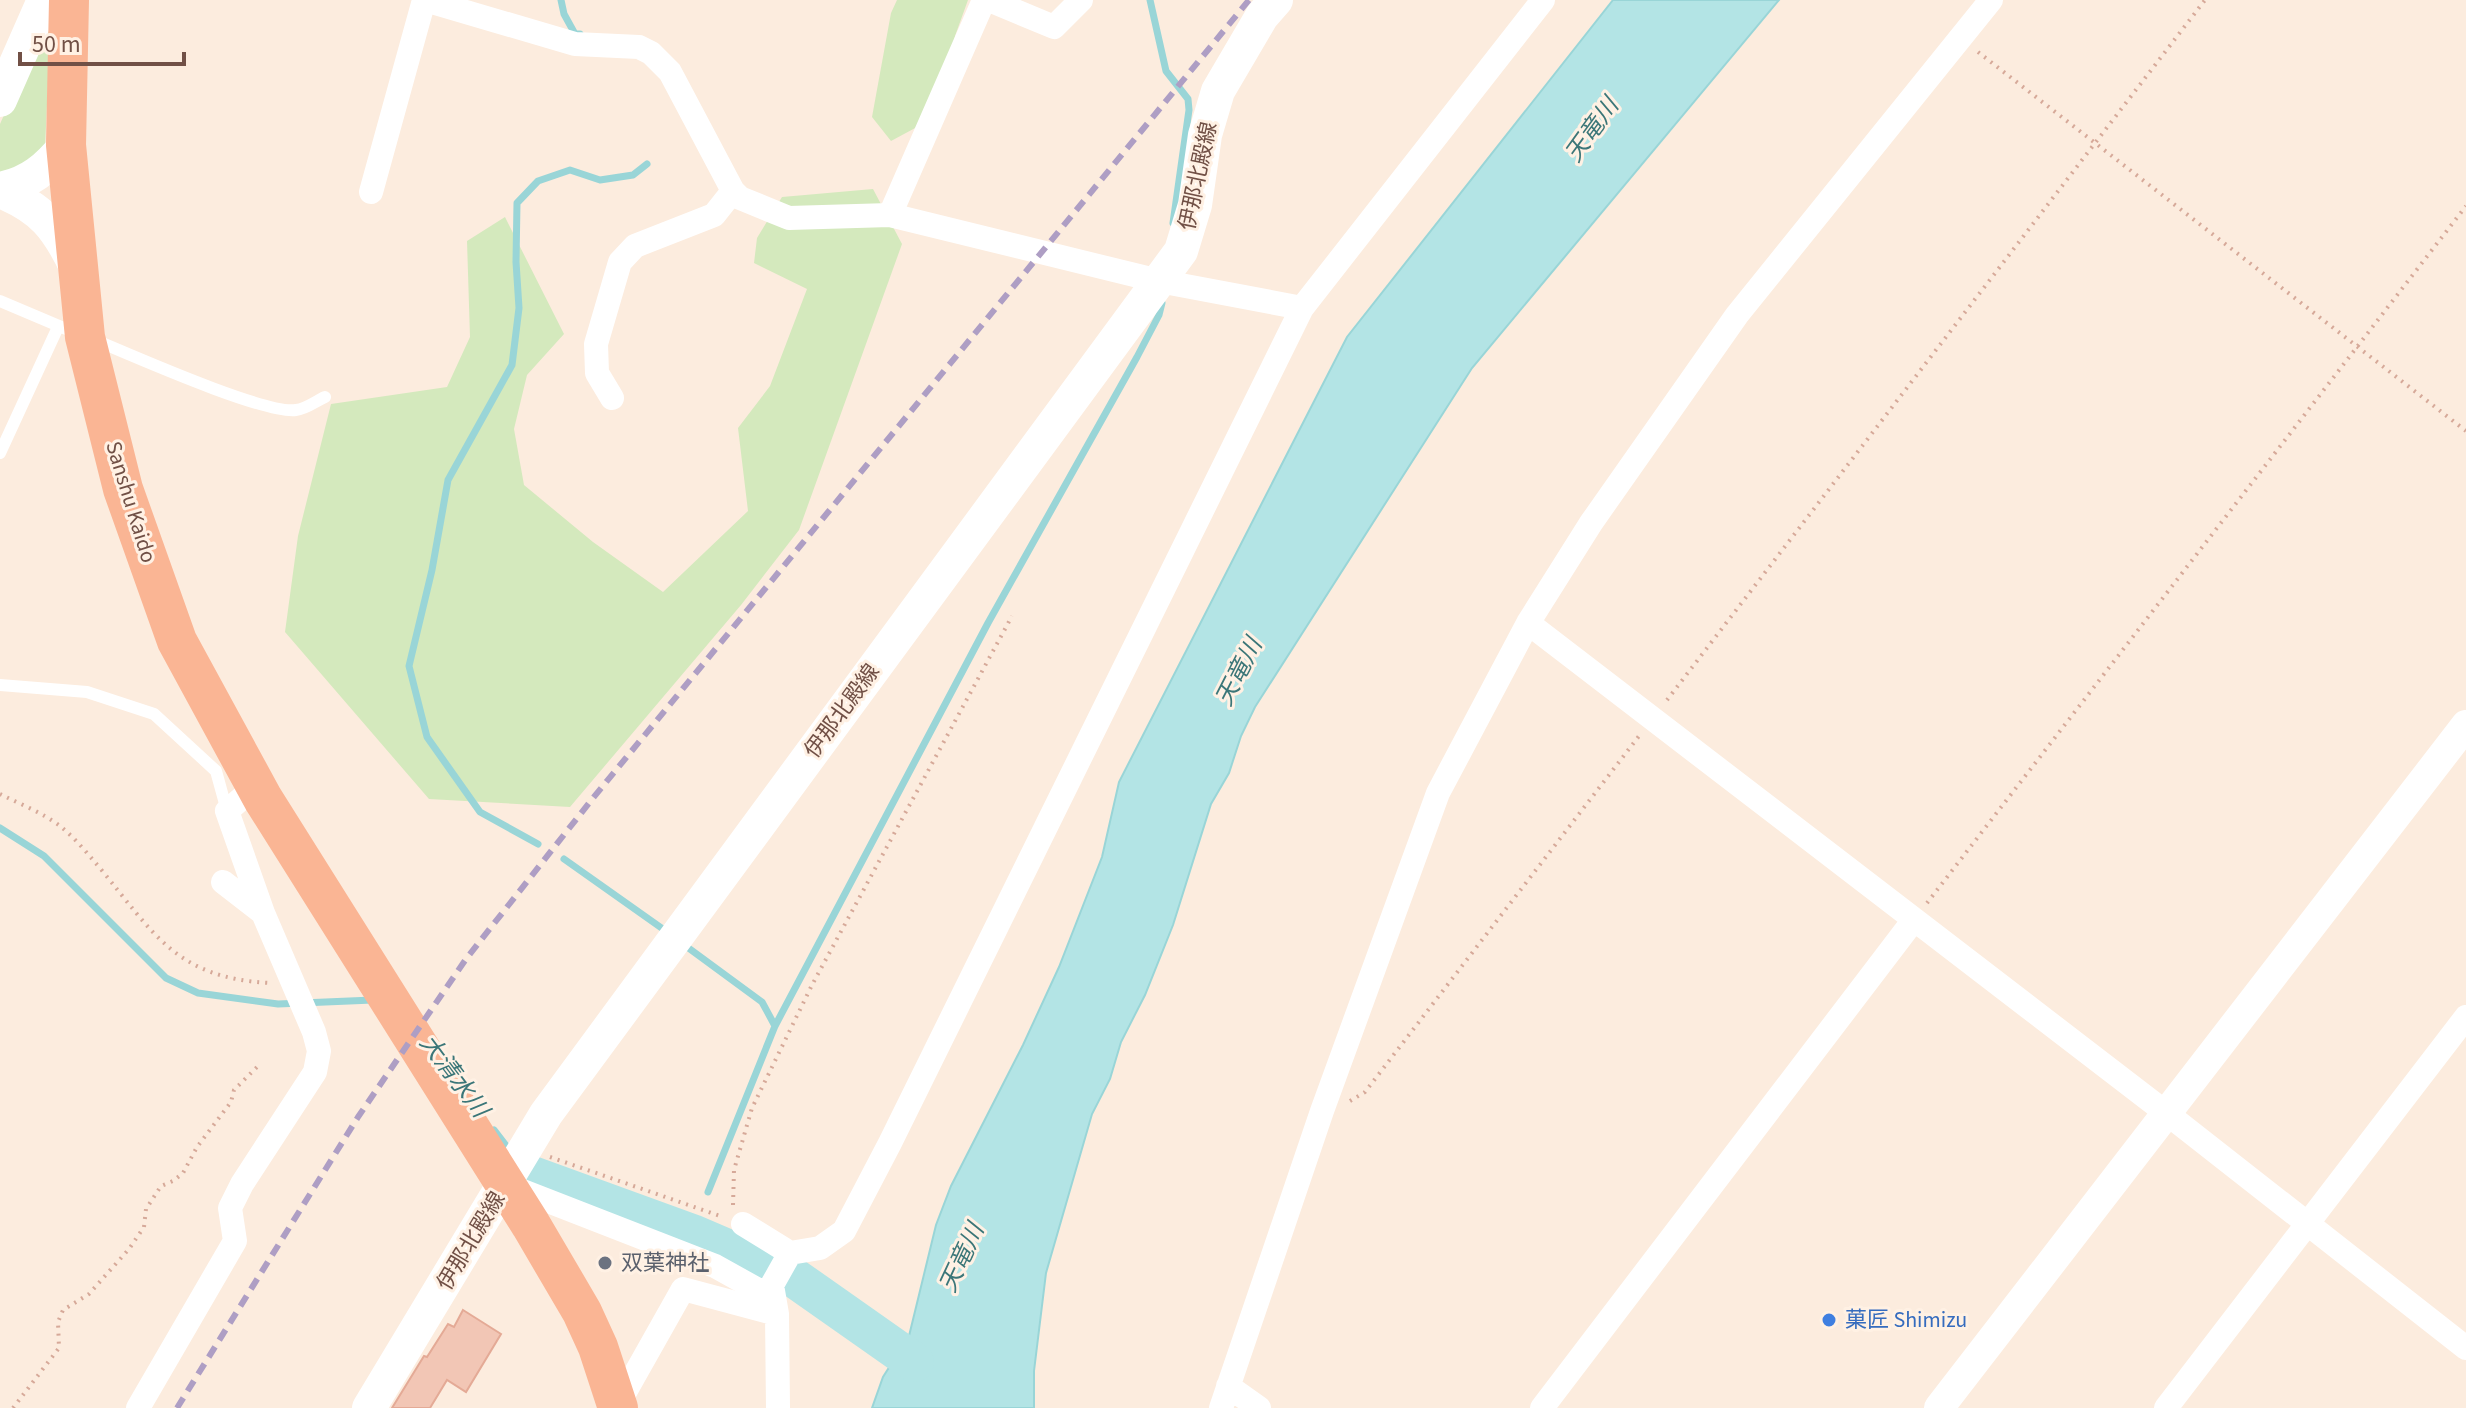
<svg xmlns="http://www.w3.org/2000/svg" width="2466" height="1408" font-family="'Source Sans 3','Noto Sans JP',sans-serif">
<style>
.green{fill:#d4e9bd}
.water{fill:#b3e4e5;stroke:#99d5d7;stroke-width:2}
.lines{fill:none;stroke-linecap:round;stroke-linejoin:round}
.stream{stroke:#99d5d7;stroke-width:7}
.river{stroke:#b3e4e5;stroke-width:40}
.building{fill:#f2c6b5;stroke:#e4aa96;stroke-width:2}
.path{stroke:#d6a999;stroke-width:4;stroke-dasharray:2 6;stroke-linecap:butt}
.service{stroke:#fff;stroke-width:12}
.minor{stroke:#fff;stroke-width:24}
.tertiary{stroke:#fff;stroke-width:30}
.secondary{stroke:#fff;stroke-width:34}
.trunk{stroke:#fab594;stroke-width:40}
.rail{stroke:#ae9ec4;stroke-width:6;stroke-dasharray:12 8;stroke-linecap:butt}
.worship-dot{fill:#6b7280;stroke:#fff1e4;stroke-width:3}
.shop-dot{fill:#3f7fe0;stroke:#fff1e4;stroke-width:3}
.labels{text-anchor:middle;dominant-baseline:central;stroke-width:6;stroke-linejoin:round;paint-order:stroke}
.street-label{font-size:22px;fill:#715046;stroke:#fff1e4}
.worship-label{font-size:22px;fill:#5b616d;stroke:#fff1e4;text-anchor:start}
.shop-label{font-size:22px;fill:#366cbe;stroke:#fff1e4;text-anchor:start}
.water-label{font-size:24px;font-style:italic;fill:#3b7678;stroke:#fff1e4}
</style>
<rect width="100%" height="100%" fill="#fcecde"/>
<path class="green" d="M897 0H968L955 36 945 112 891 141 872 117 891 13Z
M47 18 51 19 45 147 37 157 0 177V124Z
M873 189 902 244 799 530 741 605 570 807 429 799 285 632 298 536 331 404 447 387 470 337 467 241 505 217 564 334 527 375 514 429 524 485 593 542 663 592 748 511 738 428 770 386 807 289 754 263 757 238 782 197Z"/>
<path class="water" d="M1613 0H1779L1472 368 1255 707 1241 736 1229 773 1211 804 1173 925 1145 995 1121 1042 1110 1079 1092 1114 1046 1273 1034 1371V1408H872L883 1377 909 1336 936 1225 951 1186 1023 1045 1059 967 1102 857 1119 782 1347 337Z"/>
<g class="lines">
<path class="stream" d="M561 0 564 14 575 34H580
M1150 0 1166 71 1188 99 1189 110 1173 223
M0 828 44 856 166 978 198 993 278 1004 373 1000
M538 844 480 812 427 737 409 666 432 570 448 480 512 365 519 308 516 262 517 203 538 181 570 170 600 180 633 175 647 164
M564 859 670 934
M683 944 762 1002 775 1026 708 1192
M775 1026 988 623 1137 357 1159 315 1162 303
M494 1130 511 1152
M692 1234 696 1225"/>
<path class="river" d="M527 1174 692 1234 793 1277 914 1362"/>
</g>
<path class="building" d="M463 1310 501 1334 466 1392 447 1380 430 1408H392L424 1356 427 1357 448 1324 454 1327Z"/>
<g class="lines">
<path class="path" d="M1978 52 2466 431
M1667 700 2205 0
M0 794C20 804 43 813 60 826 75 838 87 853 99 867 154 933 175 978 270 983
M1927 903 2466 206
M1350 1101 1365 1092 1639 736
M550 1157 723 1217
M733 1205 734 1170 752 1108 812 985 1012 616
M13 1408 59 1348 58 1322 63 1310 89 1294 129 1249 144 1227 146 1209 161 1186 173 1181 183 1173 197 1147 231 1102 234 1090 259 1065"/>
<path class="service" d="M0 301 78 334
M95 340C131 355 266 415 296 410 306 409 316 401 325 397
M0 453 58 327
M0 685 87 692 154 714 216 771 227 811"/>
<path class="minor" d="M425 0 575 44 639 47 651 53 670 72 733 191 740 198 789 218 890 215 1159 281 1302 308
M989 0 1054 27 1081 0
M371 192 424 0
M890 215 984 0
M612 398 597 373 596 344 620 262 635 246 714 215 733 191
M1528 623 2165 1112 2466 1348
M256 786 227 811 263 913
M507 1185 715 1266 760 1291 777 1314
M743 1224 790 1253 820 1248 844 1231 890 1143 1302 308 1543 0
M1228 1386 1259 1408
M138 1408 235 1241 230 1208 242 1184 315 1072 319 1051 314 1032 263 913 223 882
M616 1408 683 1289 777 1314
M778 1408 777 1314 772 1285 790 1253
M1221 1408 1322 1111 1438 793 1528 623 1591 523 1737 315 1991 0
M1542 1408 1913 921
M2166 1408 2466 1017"/>
<path class="tertiary" d="M1939 1408 2466 725"/>
<path class="secondary" d="M0 100 44 0
M0 189C30 183 47 168 66 145
M0 191C42 208 57 227 76 267
M369 1408 546 1114 1181 251 1195 205 1205 135 1218 91 1262 16 1276 0"/>
<path class="trunk" d="M69 0 66 145 85 337 123 489 177 641 263 799 531 1225 582 1312 598 1347 618 1408"/>
<path class="rail" d="M177 1408 358 1117 466 959 593 798 1249 0"/>
</g>
<circle class="worship-dot" cx="605" cy="1263" r="8"/>
<circle class="shop-dot" cx="1829" cy="1320" r="8"/>
<g class="labels">
<g class="street-label">
<text transform="translate(1198 176) rotate(-78)">伊那北殿線</text>
<text transform="translate(131 502) rotate(73)">Sanshu Kaido</text>
<text transform="translate(842 711) rotate(-54)">伊那北殿線</text>
<text transform="translate(471 1241) rotate(-59)">伊那北殿線</text>
</g>
<g class="worship-label">
<text x="621" y="1263">双葉神社</text>
</g>
<g class="shop-label">
<text x="1845" y="1320">菓匠 Shimizu</text>
</g>
<g class="water-label">
<text transform="translate(1592 130) rotate(-54)">天竜川</text>
<text transform="translate(1239 672) rotate(-63)">天竜川</text>
<text transform="translate(454 1076) rotate(53)">大清水川</text>
<text transform="translate(962 1258) rotate(-65)">天竜川</text>
</g>
</g>
<path d="M20 52v12h164v-12" fill="none" stroke="#715046" stroke-width="4"/>
<text x="32" y="52" font-size="24" fill="#715046" stroke="#fff1e4" stroke-width="6" paint-order="stroke">50 m</text>
</svg>
